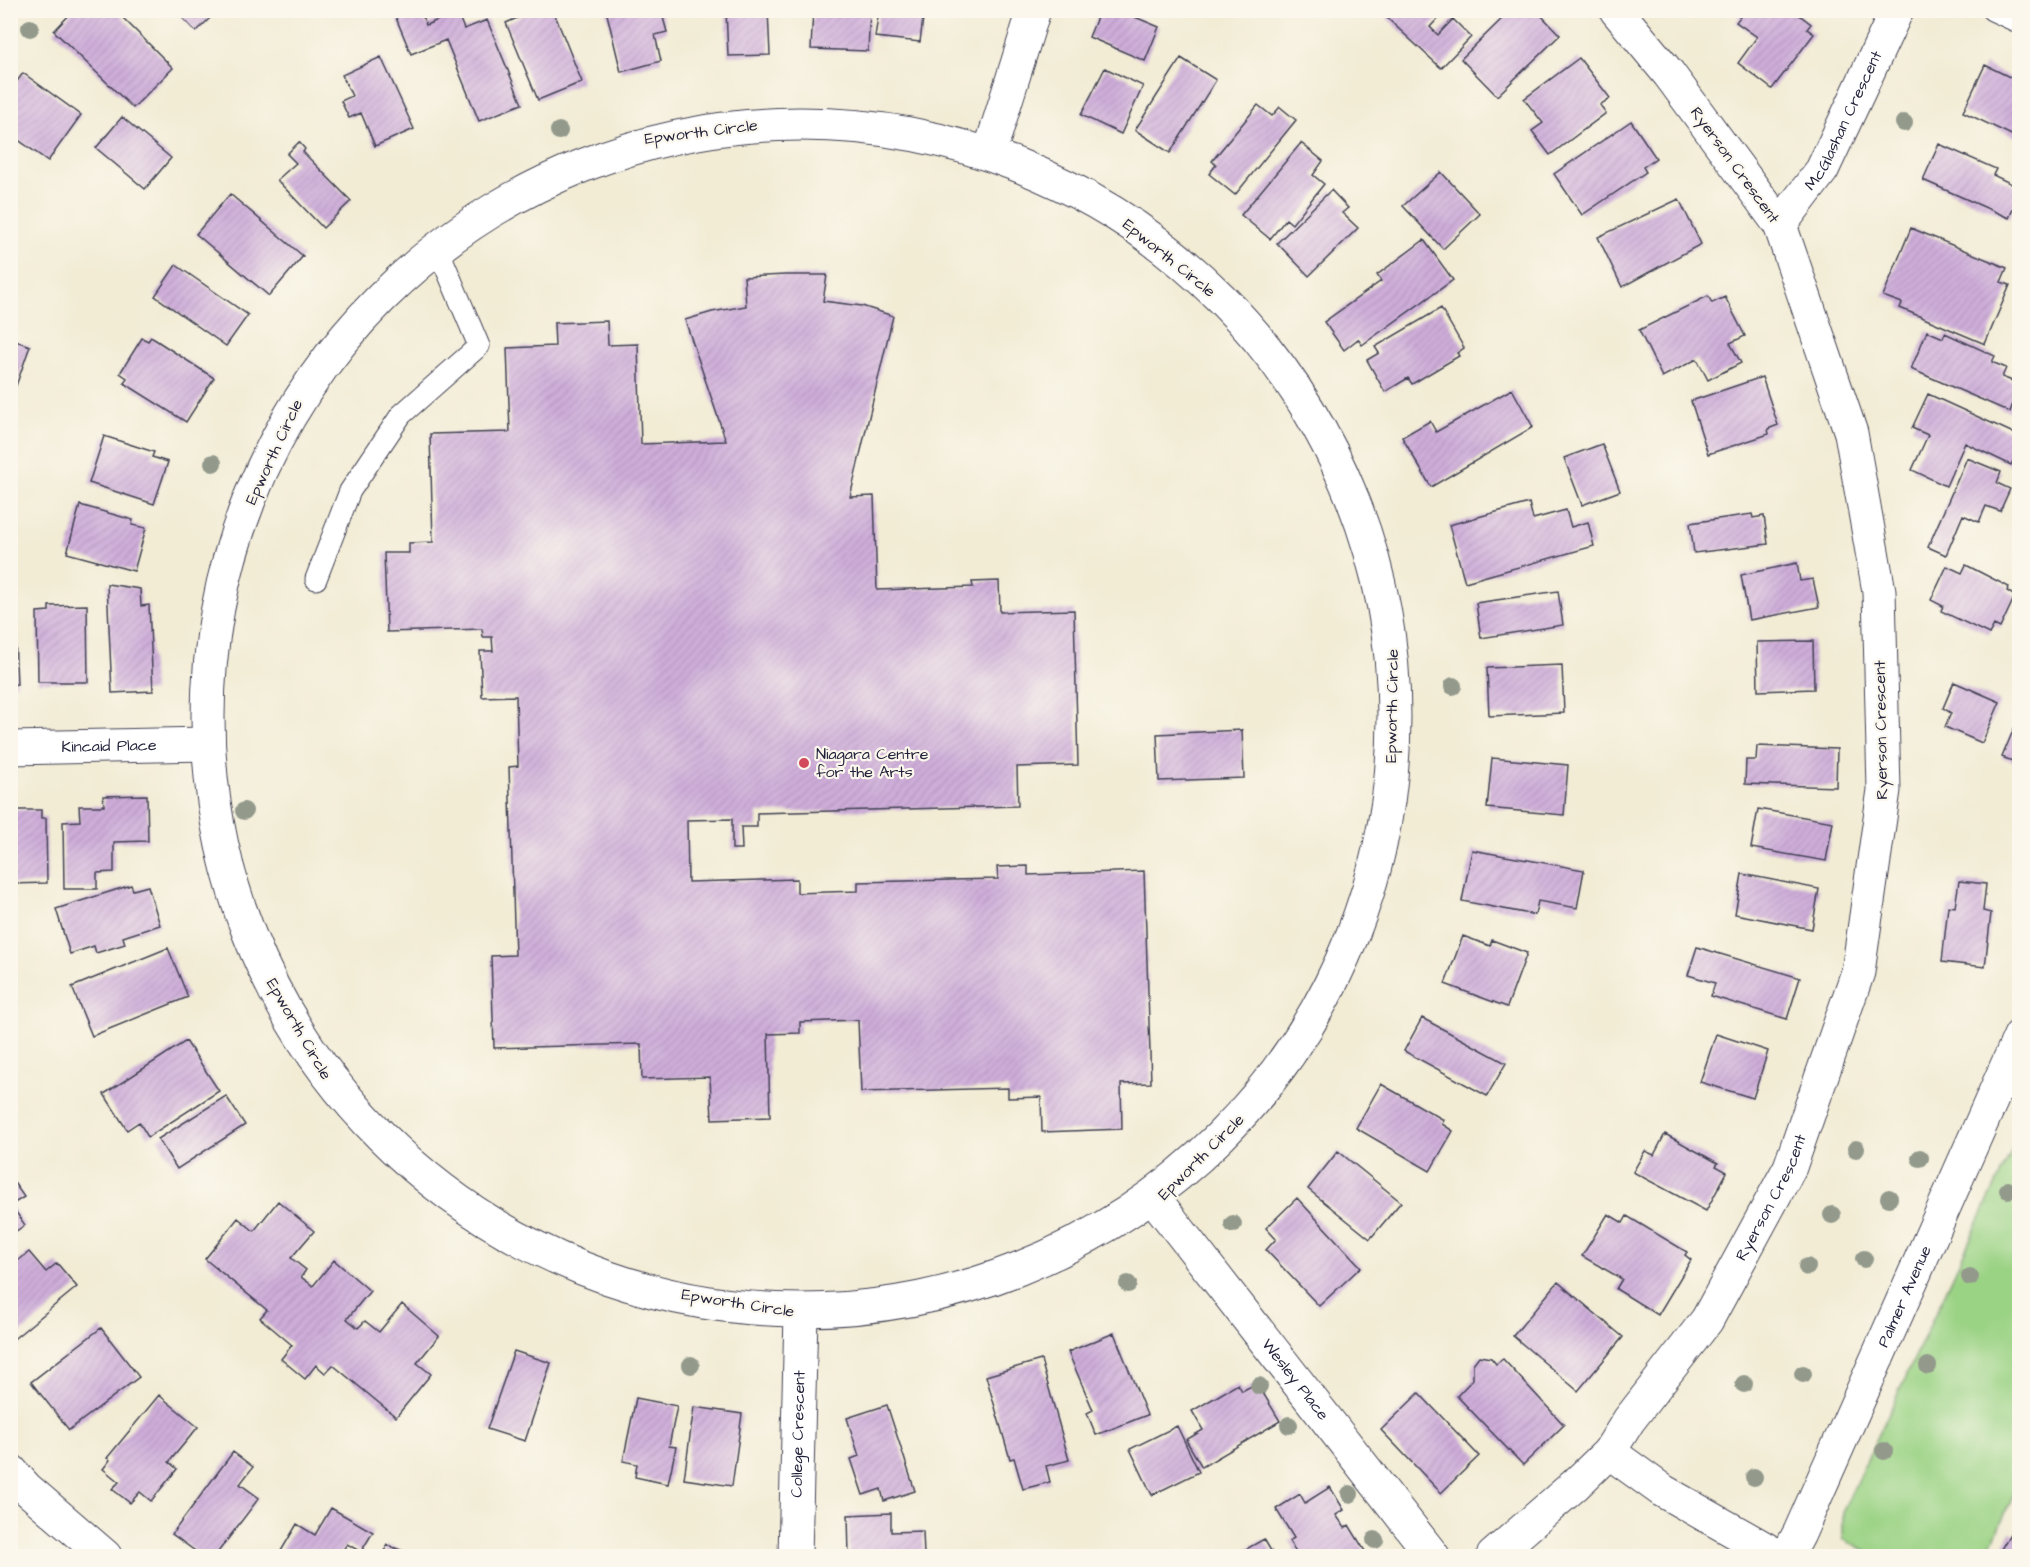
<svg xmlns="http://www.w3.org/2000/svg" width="2030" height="1567" font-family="'Architects Daughter',sans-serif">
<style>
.green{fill:#9bd385;stroke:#5e7a60;stroke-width:1.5}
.building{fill:url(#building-hatch)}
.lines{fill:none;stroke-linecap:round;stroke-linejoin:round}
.lane-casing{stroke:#414052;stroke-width:23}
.street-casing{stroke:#414052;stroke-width:35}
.lane{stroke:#fff;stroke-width:21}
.street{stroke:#fff;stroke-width:33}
.tree{fill:#939a8c}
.poi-dot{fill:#d1495b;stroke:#fbf7ec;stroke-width:2}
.labels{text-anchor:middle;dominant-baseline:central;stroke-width:4.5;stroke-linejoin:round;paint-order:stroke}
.street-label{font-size:16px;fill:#22223b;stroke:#fbf7ec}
.poi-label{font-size:16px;fill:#22223b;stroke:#fbf7ec;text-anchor:start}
</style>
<defs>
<pattern id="building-hatch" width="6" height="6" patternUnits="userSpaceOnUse" patternTransform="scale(1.5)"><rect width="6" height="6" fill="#cfaeda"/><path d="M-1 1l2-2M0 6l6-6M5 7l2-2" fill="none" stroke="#b195bc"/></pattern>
</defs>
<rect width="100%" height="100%" fill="#fbf7ec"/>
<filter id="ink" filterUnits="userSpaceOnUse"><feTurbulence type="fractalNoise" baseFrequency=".0167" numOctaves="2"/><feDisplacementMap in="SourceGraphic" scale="12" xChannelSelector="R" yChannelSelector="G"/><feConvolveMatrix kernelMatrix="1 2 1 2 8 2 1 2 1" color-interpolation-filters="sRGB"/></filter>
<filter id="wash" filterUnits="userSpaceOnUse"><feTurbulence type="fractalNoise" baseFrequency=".008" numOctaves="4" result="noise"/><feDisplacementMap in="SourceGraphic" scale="24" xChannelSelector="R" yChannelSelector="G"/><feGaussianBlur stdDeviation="1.35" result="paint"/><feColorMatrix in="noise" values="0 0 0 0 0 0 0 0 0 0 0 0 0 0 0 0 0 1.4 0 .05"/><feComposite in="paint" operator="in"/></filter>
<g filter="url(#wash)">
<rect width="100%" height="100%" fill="#f2ecd5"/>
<path class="green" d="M2019 1135V1483L1986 1556H1874L1843 1539V1511Z"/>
<g id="blocks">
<path class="building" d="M74 10H115L173 68 133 108 54 31Z
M175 10H209L213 15 196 32Z
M399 10H420L426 25 457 12 464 29 487 20 522 104 479 121 446 40 411 54 394 13Z
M535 10H553L582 82 538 100 506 23Z
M606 10H661L667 32 655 35 661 61 621 72Z
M726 10H768L770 55 728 56Z
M813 10H870L868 51 811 49Z
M879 10H924L920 42 875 37Z
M1100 10H1118L1159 27 1145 61 1089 37Z
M1394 10H1440L1443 13 1430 27 1438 35 1453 19 1471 37 1441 68 1387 18Z
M1511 10H1536L1560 35 1497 96 1461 59Z
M1731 10H1793L1811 24 1807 29 1814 34 1772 89 1738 63 1757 37 1736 22 1740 17Z
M381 57 414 129 375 146 361 113 349 118 341 101 352 96 342 75Z
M1181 58 1216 80 1170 153 1135 130Z
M1579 58 1610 98 1600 105 1606 113 1550 155 1532 131 1543 123 1524 99Z
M1985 65 2020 82V139L1963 112Z
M1105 68 1143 86 1121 134 1081 115Z
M23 73 81 115 48 161 10 134V91Z
M1258 105 1272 116 1280 107 1296 120 1235 195 1209 174 1216 165 1212 161Z
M122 117 171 158 145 189 96 148Z
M1631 121 1656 158 1643 167 1646 172 1582 215 1554 174Z
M299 142 305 149 303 152 351 201 323 228 277 180 296 163 287 154Z
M1301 143 1323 161 1313 175 1324 184 1292 224 1286 219 1270 239 1241 215Z
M1939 144 1996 169 1993 175 2020 188V193L2009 218 1923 180Z
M1441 172 1480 214 1443 249 1403 206Z
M1331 190 1348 208 1342 213 1358 228 1309 276 1277 243Z
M230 194 303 256 269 296 196 234Z
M1679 199 1701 244 1622 287 1598 237Z
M1911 228 2007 268 2001 282 2010 285 1985 344 1900 308 1902 303 1883 296Z
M1424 240 1453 280 1362 345 1358 339 1344 350 1324 322 1381 281 1377 275Z
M176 265 248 315 226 346 155 296Z
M785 275H827L823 301 862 306 893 316 850 497 874 496 877 590 973 587 972 582 999 581 1000 612 1074 610 1078 765 1017 767 1018 806 757 813V827H741L742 849H732V819L687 820 688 882 797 879V893L858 891V882L998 879 997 867 1028 866V875L1144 871 1151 1083 1121 1084 1122 1129 1042 1132 1041 1097 1008 1098V1088L861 1092 858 1020 800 1022V1033L768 1034 770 1117 712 1119 710 1077 642 1079 641 1044 494 1048 491 956 515 955 509 767 518 766 516 696 482 697 480 651H493L492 637H483L482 629 387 632 384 553H409V543L433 542 430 434 510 432 507 348 555 346 554 323 607 321 608 345 638 344 641 444 726 441 685 320 712 312 746 306 744 277Z
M1708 296 1712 303 1725 297 1745 336 1730 343 1741 363 1708 380 1697 359 1662 377 1639 330Z
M1441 308 1464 348 1457 353 1459 356 1412 384 1408 378 1385 392 1367 360 1379 353 1375 347Z
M1927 331 1943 338 1945 333 1995 356 1992 362 2006 368 2002 377 2020 384 2010 412 1911 369Z
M151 337 214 378 186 422 124 383 127 378 120 373 142 338 148 341Z
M10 339 30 346 11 400H10Z
M1762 377 1778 425 1768 429 1769 434 1708 454 1691 401Z
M1512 389 1533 427 1431 487 1402 437 1430 421 1436 432Z
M1928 394 2020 436V447L2011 465 1965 443 1946 486 1912 470 1928 435 1912 428Z
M104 436 154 452 152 457 168 462 154 504 89 483Z
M1602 444 1620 491 1582 505 1564 458Z
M1967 458 2001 472 1997 483 2010 489 2000 511 1986 506 1979 522 1963 515 1946 555 1928 547Z
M1529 503 1533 519 1566 510 1571 527 1588 522 1594 546 1465 582 1449 525Z
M80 505 133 520 132 525 146 528 134 571 67 553Z
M1752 514 1753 518 1764 516 1768 544 1694 553 1690 523Z
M1797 563 1800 581 1813 579 1819 607 1749 620 1741 575Z
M1966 565 2009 587 2007 591 2015 596 2000 628 1994 625 1989 634 1941 611 1943 606 1931 600 1947 566 1962 573Z
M107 584 140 589 141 606 149 605 153 691 112 693Z
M1558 591 1563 625 1481 638 1476 603Z
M87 605 88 682H38L37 612 49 611V606Z
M10 612H14L17 684 10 685Z
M1813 641 1814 689 1758 691 1757 642Z
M1562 665 1564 713 1489 716 1487 668Z
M1954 682 2000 702 1982 743 1945 727 1951 713 1943 708Z
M2020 714V764L2002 757Z
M1242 730 1244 778 1159 781 1157 734Z
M1757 746 1837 749 1836 787 1745 784 1746 760H1756Z
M1492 758 1568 765 1564 815 1487 808Z
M147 795 148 841 114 842V872L97 873V889H64L63 822 80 821 79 806H104L103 796Z
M1758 809 1833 822 1826 861 1751 848Z
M10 810H41V818H46L47 883 10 884Z
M1472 850 1584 870 1577 908 1538 901 1535 915 1462 901Z
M1742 874 1819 889 1812 929 1735 914Z
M1959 881 1986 884 1983 911 1991 913 1985 967 1942 962 1948 906 1955 907Z
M131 885 133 890 148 886 160 925 123 937 125 944 96 953 94 946 70 954 56 909Z
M1463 936 1490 946 1492 940 1527 953 1507 1007 1445 984Z
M1697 947 1800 978 1787 1019 1711 996 1715 983 1688 975Z
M168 948 188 997 92 1036 72 987Z
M1422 1018 1506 1063 1487 1096 1404 1051Z
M1716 1034 1768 1051 1753 1098 1700 1082Z
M186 1041 219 1091 148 1137 139 1122 127 1130 104 1094Z
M1381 1084 1444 1120 1442 1124 1453 1131 1430 1171 1356 1128Z
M226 1096 245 1125 177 1169 158 1139Z
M1665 1134 1718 1163 1716 1166 1727 1172 1706 1211 1633 1172 1645 1151 1654 1155Z
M1338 1151 1401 1202 1370 1239 1308 1189Z
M10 1177 24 1197 11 1205 25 1225 10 1235Z
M1297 1198 1361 1267 1319 1306 1266 1250 1276 1239 1266 1228Z
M278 1201 314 1231 291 1258 306 1270 301 1277 313 1286 334 1260 370 1291 347 1319 358 1328 365 1321 379 1332 402 1304 439 1336 417 1363 431 1374 396 1417 333 1365 325 1373 316 1365 305 1379 281 1359 292 1345 260 1318 267 1310 205 1259 238 1218 254 1231Z
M1608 1214 1623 1223 1627 1216 1687 1252 1685 1255 1691 1260 1658 1315 1616 1289 1622 1279 1582 1256Z
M29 1252 46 1272 57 1263 77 1287 10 1342V1267Z
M1558 1282 1623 1337 1578 1391 1513 1336Z
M101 1328 139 1377 69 1430 31 1382Z
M1114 1333 1147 1415 1096 1435 1087 1413 1093 1410 1068 1352Z
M514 1351 551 1363 525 1441 487 1429Z
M1479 1356 1491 1358 1496 1364 1503 1359 1564 1425 1523 1465 1457 1396 1473 1379V1364Z
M1041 1360 1069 1460 1046 1466 1050 1482 1023 1489 1014 1458 1010 1459 986 1376Z
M1257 1383 1280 1421 1202 1467 1186 1440 1203 1430 1192 1411 1238 1384 1242 1391Z
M1419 1393 1479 1456 1441 1493 1381 1430Z
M159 1395 198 1427 169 1462 177 1469 151 1501 140 1492 130 1503 112 1489 119 1482 103 1469 110 1460 107 1458Z
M636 1398 677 1406 669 1446 676 1447 668 1484 635 1477 637 1464 623 1461Z
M887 1405 915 1491 884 1501 881 1489 863 1495 851 1459 859 1456 847 1418Z
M694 1407 742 1414 732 1486 684 1479Z
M1177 1426 1199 1472 1152 1495 1130 1449Z
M233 1452 253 1467 240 1484 259 1498 215 1556H202L172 1534Z
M1330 1487 1344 1510 1336 1515 1345 1528 1349 1525 1368 1556H1298L1289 1541 1294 1538 1276 1509 1300 1494 1305 1503Z
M331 1508 373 1532 361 1552 347 1544 339 1556H278L297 1524 315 1535Z
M891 1513V1532L923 1531 924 1556H849L848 1515Z
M2011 1532 2020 1536V1556H1997Z
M1264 1539 1274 1556H1234Z
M387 1545 417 1556H383Z"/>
</g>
</g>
<g filter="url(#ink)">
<use href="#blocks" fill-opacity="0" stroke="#414052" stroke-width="1.5"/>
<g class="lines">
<g class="lane-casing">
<path id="lane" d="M1992 10 2020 23
M316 579 350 491 401 415 479 346 438 249"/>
</g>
<g class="street-casing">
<g id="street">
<circle cx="801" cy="717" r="593"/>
<path d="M991 148 1034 10"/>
<path id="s1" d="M1780 225 1822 170 1897 10"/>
<path id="s2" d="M10 748 207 744"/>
<path id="s3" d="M1157 1202 1433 1556"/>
<path d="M1609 1452 1663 1491 1778 1556"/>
<path d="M10 1470 26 1488 105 1556"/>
<path id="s4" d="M795 1556 801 1314"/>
<path id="s5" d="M1493 1556 1576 1484 1609 1452 1629 1420 1707 1320 1790 1167 1858 972 1884 790 1879 591 1851 433 1780 225 1669 74 1616 10"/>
<path id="s6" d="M1787 1556 1799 1534 2020 1036"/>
</g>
</g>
<use href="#lane" class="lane"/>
<use href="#street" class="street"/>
</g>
<g class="tree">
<circle cx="30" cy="28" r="9"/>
<circle cx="1904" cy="123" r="9"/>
<circle cx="559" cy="131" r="9"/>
<circle cx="213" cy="463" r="9"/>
<circle cx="1453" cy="686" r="9"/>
<circle cx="244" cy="811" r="9"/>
<circle cx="1856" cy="1149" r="9"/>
<circle cx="1920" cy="1158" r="9"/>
<circle cx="2008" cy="1190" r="9"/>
<circle cx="1889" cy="1198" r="9"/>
<circle cx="1832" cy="1215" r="9"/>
<circle cx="1233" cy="1224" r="9"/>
<circle cx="1864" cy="1259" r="9"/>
<circle cx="1807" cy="1267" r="9"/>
<circle cx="1970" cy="1277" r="9"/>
<circle cx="1128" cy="1284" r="9"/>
<circle cx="691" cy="1365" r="9"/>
<circle cx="1928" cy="1366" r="9"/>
<circle cx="1803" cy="1374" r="9"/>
<circle cx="1744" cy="1384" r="9"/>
<circle cx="1259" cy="1386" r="9"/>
<circle cx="1289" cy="1425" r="9"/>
<circle cx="1884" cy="1451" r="9"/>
<circle cx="1754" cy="1477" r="9"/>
<circle cx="1350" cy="1494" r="9"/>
<circle cx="1375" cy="1540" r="9"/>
</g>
</g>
<circle class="poi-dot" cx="804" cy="763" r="6"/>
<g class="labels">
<g class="street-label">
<text stroke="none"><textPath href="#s1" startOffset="123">McGlashan Crescent</textPath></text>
<text transform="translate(701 132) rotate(-7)">Epworth Circle</text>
<text transform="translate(1735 165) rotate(54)">Ryerson Crescent</text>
<text transform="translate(1169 258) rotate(39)">Epworth Circle</text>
<text transform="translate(274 452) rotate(-65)">Epworth Circle</text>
<text transform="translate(1392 706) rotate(-89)">Epworth Circle</text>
<text transform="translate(1881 730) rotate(-91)">Ryerson Crescent</text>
<text stroke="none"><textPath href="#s2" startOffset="99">Kincaid Place</textPath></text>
<text transform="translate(299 1029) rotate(60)">Epworth Circle</text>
<text transform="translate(1201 1157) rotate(-45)">Epworth Circle</text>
<text stroke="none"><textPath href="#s5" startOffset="459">Ryerson Crescent</textPath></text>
<text stroke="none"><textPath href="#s6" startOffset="285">Palmer Avenue</textPath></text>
<text transform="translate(738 1303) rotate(9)">Epworth Circle</text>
<text stroke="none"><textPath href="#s3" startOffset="225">Wesley Place</textPath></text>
<text stroke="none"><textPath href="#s4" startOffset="122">College Crescent</textPath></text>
</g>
<g class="poi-label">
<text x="816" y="754">Niagara Centre<tspan x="816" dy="18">for the Arts</tspan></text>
</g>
</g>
<rect width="2030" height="1567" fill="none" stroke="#fbf7ec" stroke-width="36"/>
</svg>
